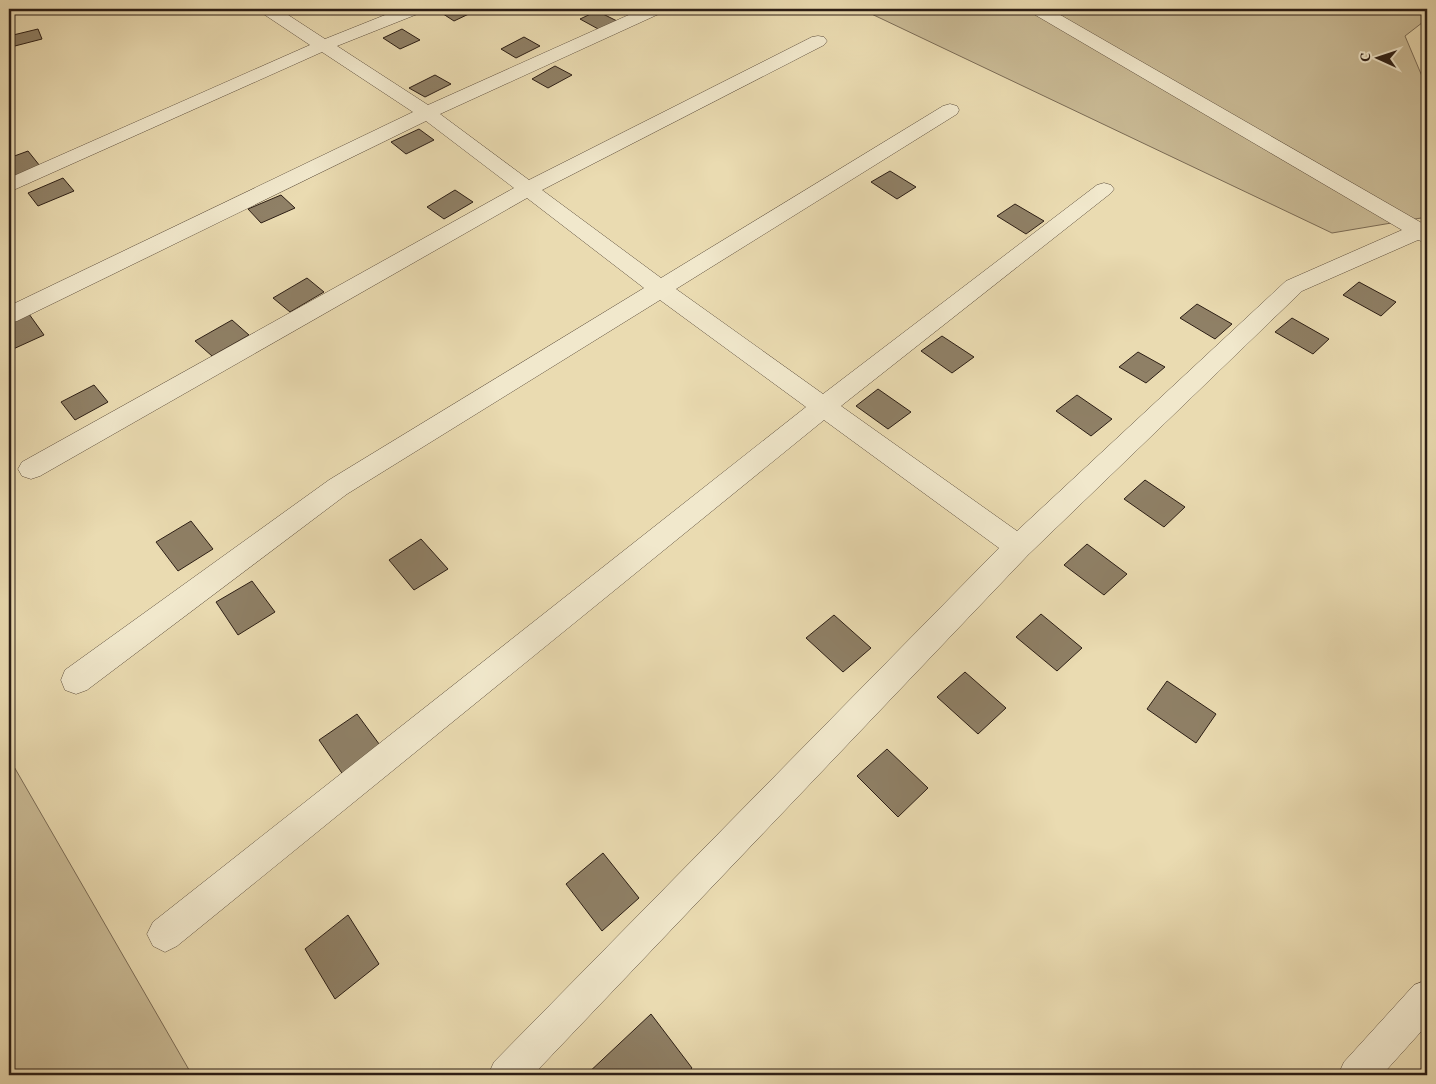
<svg xmlns="http://www.w3.org/2000/svg" width="1436" height="1084" font-family="Vollkorn,serif">
<style>
.green{fill:#cabb96;stroke:#7b6c56}
.building{fill:#8f8066;stroke:#2c1e15}
.lines{fill:none;stroke-linecap:round;stroke-linejoin:round}
.minor-casing{stroke:#5c4d3c;stroke-width:1}
.minor{fill:#f1e8cc;fill-rule:evenodd}
</style>
<rect width="100%" height="100%" fill="#eadbb1"/>
<filter id="stains"><feTurbulence type="fractalNoise" baseFrequency=".004" numOctaves="4"/><feColorMatrix values="0 0 0 0 .2 0 0 0 0 .09 0 0 0 0 .02 0 0 0 .5 -.17"/></filter>
<radialGradient id="worn" r=".72"><stop offset=".6" stop-color="#630" stop-opacity="0"/><stop offset="1" stop-color="#630" stop-opacity=".3"/></radialGradient>
<path class="green" d="M861 9H1427V19L1405 36 1427 88V217L1332 233Z
M9 758 192 1075H9Z"/>
<path class="building" d="M440 9H467L473 12 454 21 437 10Z
M597 11 617 21 600 30 580 19Z
M38 29 42 39 11 47 9 36Z
M402 29 420 40 400 49 383 38Z
M524 37 540 46 516 58 501 49Z
M555 66 572 75 548 88 532 79Z
M435 75 451 84 425 97 409 88Z
M419 129 434 140 406 154 391 142Z
M28 151 40 166 12 177 9 173V158Z
M890 171 916 187 897 199 871 182Z
M63 178 74 191 38 206 28 193Z
M455 190 473 202 444 219 427 207Z
M281 195 295 208 261 223 248 209Z
M1015 204 1044 221 1026 234 997 216Z
M307 278 324 292 290 312 273 298Z
M1359 282 1396 302 1381 316 1343 295Z
M1197 304 1232 324 1215 339 1180 318Z
M29 314 44 335 11 350 9 346V323Z
M1292 318 1329 339 1313 354 1275 332Z
M232 320 249 335 212 356 195 341Z
M942 336 974 357 952 373 921 351Z
M1138 352 1165 367 1146 383 1119 367Z
M94 385 108 402 75 420 61 402Z
M878 389 911 412 888 429 856 406Z
M1077 395 1112 419 1091 436 1056 411Z
M1145 480 1185 507 1164 527 1124 499Z
M191 521 213 549 178 571 156 542Z
M421 539 448 569 414 590 389 560Z
M1087 544 1127 574 1104 595 1064 565Z
M252 581 275 612 238 635 216 602Z
M1041 614 1082 648 1057 671 1016 637Z
M834 615 871 648 843 672 806 638Z
M965 672 1006 708 978 734 937 697Z
M1167 681 1216 714 1196 743 1147 709Z
M357 714 385 752 346 779 319 740Z
M887 749 928 788 898 817 857 776Z
M603 853 639 898 602 931 566 884Z
M348 915 379 964 335 999 305 949Z
M651 1014 692 1068 685 1075H586Z"/>
<g class="lines">
<g class="minor-casing">
<path id="minor" d="M260 9H279L325 39 400 9H422L420 13 337 46 428 105 642 9H663L661 13 440 114 529 180 812 37 818 36 824 37 827 41 824 45 542 190 661 278 943 106 950 104 957 106 959 110 957 114 676 289 823 394 1097 185 1104 183 1111 185 1114 189 1111 193 841 406 1017 531 1286 281 1402 230 1032 13 1030 9H1050L1427 226V243L1418 240 1302 291 1028 555 533 1075H488L494 1062 999 548 824 420 177 946 165 952 153 946 147 934 153 922 806 407 660 300 347 494 87 690 76 694 65 690 61 680 65 670 329 480 644 288 527 198 40 476 31 479 22 476 18 469 22 462 514 188 426 121 17 321 9 323V306L413 112 322 52 9 192V178L310 45 262 13Z
M1427 980V1025L1382 1075H1338L1344 1062 1414 985Z"/>
</g>
<use href="#minor" class="minor"/>
</g>
<rect width="1436" height="1084" fill="none" stroke="#eadbb1" stroke-width="30"/>
<rect x="10" y="10" width="1416" height="1064" fill="none" stroke="#2c1e15" stroke-width="2.5"/>
<rect x="15" y="15" width="1406" height="1054" fill="none" stroke="#2c1e15"/>
<g transform="translate(1378 58) rotate(273)" stroke="#f1e8cc" stroke-width="4" paint-order="stroke">
<path d="M0-4L9 19L0 12L-9 19Z" fill="#2c1e15"/>
<text y="-8" font-size="14" font-weight="bold" text-anchor="middle" fill="#2c1e15">С</text>
</g>
<rect width="100%" height="100%" filter="url(#stains)"/>
<rect width="100%" height="100%" fill="url(#worn)"/>
</svg>
